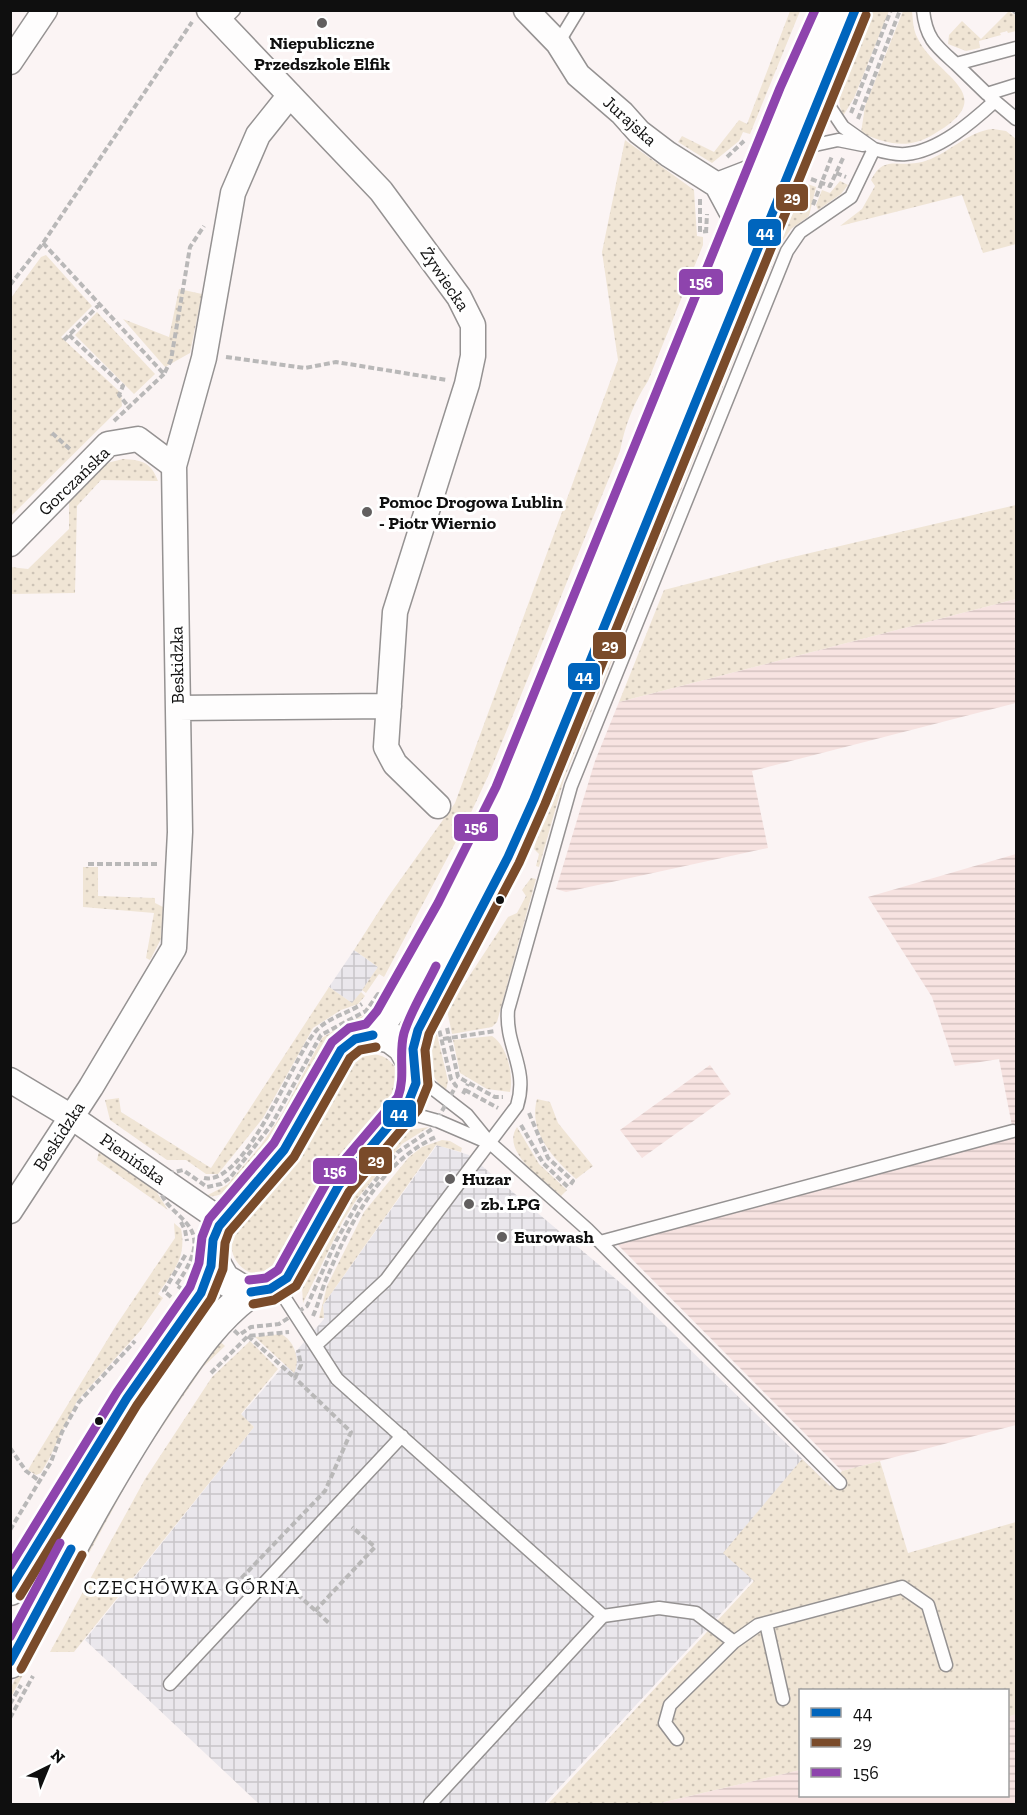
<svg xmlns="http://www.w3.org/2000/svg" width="1027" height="1815" font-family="'Zilla Slab',serif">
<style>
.industrial{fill:url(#industrial-grid)}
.farmland{fill:url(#farmland-rules)}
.green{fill:url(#green-dots)}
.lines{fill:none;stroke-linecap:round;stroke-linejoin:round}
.service-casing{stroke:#959292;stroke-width:15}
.minor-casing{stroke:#959292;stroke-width:27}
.tertiary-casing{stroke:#959292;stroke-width:33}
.path{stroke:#b9b8b8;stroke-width:4;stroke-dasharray:6 3;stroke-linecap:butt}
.service{stroke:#fefdfd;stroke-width:12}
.minor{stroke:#fefdfd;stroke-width:24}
.tertiary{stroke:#fefdfd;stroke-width:30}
.bus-1-casing{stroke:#fff;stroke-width:14}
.bus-2-casing{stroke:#fff;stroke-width:14}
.bus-3-casing{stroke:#fff;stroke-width:14}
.bus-1{stroke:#0065bd;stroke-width:9}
.bus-2{stroke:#7a4b2a;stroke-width:9}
.bus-3{stroke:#8e44ad;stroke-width:9}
.poi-dot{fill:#625f5f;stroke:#fff;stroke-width:2}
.bus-dot{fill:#0f0f0f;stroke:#fff;stroke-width:2}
.labels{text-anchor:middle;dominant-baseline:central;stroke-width:6;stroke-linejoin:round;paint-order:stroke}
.poi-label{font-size:18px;font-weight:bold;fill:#0f0f0f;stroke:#fff;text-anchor:start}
.street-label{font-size:18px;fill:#0f0f0f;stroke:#fff}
.neighbourhood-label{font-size:20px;letter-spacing:1.5px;fill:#0f0f0f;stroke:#fff}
.line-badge{stroke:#fff;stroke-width:2}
.badge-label{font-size:16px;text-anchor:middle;font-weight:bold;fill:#fff}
</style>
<defs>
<pattern id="industrial-grid" width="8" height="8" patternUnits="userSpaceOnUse" patternTransform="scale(1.5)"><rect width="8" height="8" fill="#eae7ec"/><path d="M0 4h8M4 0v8" fill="none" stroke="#c8c5c9"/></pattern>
<pattern id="farmland-rules" width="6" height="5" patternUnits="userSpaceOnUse" patternTransform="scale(1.5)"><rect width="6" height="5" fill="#f7e3e1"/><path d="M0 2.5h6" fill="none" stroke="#d3c2c0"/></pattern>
<pattern id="green-dots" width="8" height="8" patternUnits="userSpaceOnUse" patternTransform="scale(1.5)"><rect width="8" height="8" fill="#f0e5d5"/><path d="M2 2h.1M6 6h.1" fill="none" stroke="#cdc3b6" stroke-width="1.8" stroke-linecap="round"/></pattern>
</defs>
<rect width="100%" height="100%" fill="#fbf4f4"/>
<path class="industrial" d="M354 950 378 967 353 1004 329 987Z
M437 1145 469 1155 630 1291 835 1491 544 1804H259L85 1640 254 1427 241 1415 324 1319 323 1305Z"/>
<path class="farmland" d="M1016 599V703L752 771 768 848 566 892 556 889 595 761 619 702Z
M1016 854V1425L842 1471 612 1239 1013 1131 999 1059 955 1066 932 997 868 897Z
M710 1065 731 1094 642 1158 620 1130Z
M1016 1714V1804H656L800 1770V1796H1008V1717Z"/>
<path class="green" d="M790 11H800L750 134 743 132 739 141 712 163 678 142 682 136 714 152 739 120 747 124Z
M867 11H889L854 98 843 116C829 86 856 40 867 11Z
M903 11H912C913 20 913 29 917 37 934 76 1004 94 934 134 908 150 888 144 861 133L865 106Z
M1009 11 1016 16V31L1008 33 1007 31 1000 33 1001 35 979 41 980 48 966 51 948 44 949 35 962 21 981 39Z
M993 129 1006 131 1016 139V244L983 253 962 195 840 226 862 209 875 186 871 180C884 154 898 168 922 162 948 155 967 131 993 129Z
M625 140 694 190 697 236 703 237V245L648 381C634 402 625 425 620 451L489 774 468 819 384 977 379 974 366 993 362 990 378 967 354 950 388 897 455 803 618 360 602 252Z
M799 181 816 187 809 216 791 229 781 243 564 779 539 867 536 866 539 854 534 849 541 820Z
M840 181 848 185 841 194 818 210 816 205 822 190 830 193Z
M46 255 92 306 61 337 121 393 122 406 11 516V298L41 257Z
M179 289 202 294 190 353 165 367 123 319 169 337Z
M97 312 155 374 134 394 75 335Z
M123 459C142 460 151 462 158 481L101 480 77 506 75 593 11 594 10 567 28 569 69 529V501L107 463Z
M1016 505V599L619 702 664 590 780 560Z
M83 867H98V896L155 898V903L163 907 161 939 150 960 146 958 154 913 83 907Z
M531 878 536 879 497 1022 492 1027 452 1034 447 1010 508 917 517 913 526 896 522 890Z
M329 987 352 1003 361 992 365 996 358 1004 341 1010 313 1028 263 1118 218 1174H206L186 1160H167L110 1120 105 1100 119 1098 121 1112 211 1168Z
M378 1004 374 1015C359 1022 341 1028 330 1040 316 1055 310 1080 301 1098 285 1125 242 1202 206 1196L227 1185 261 1145 282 1114 322 1038 346 1023 365 1015Z
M431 1029 437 1034 448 1081 446 1090C425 1075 428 1052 431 1029Z
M492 1036C507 1045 514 1076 510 1092L487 1089 460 1073 453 1040Z
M373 1054C392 1056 401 1071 399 1089 374 1120 346 1149 324 1182 312 1202 291 1254 277 1266 253 1289 220 1258 235 1229L292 1163 319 1122 345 1069 357 1058Z
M537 1099 550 1102 558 1123 593 1166 576 1179C553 1158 528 1132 537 1099Z
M429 1127 402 1144 357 1199 343 1221 303 1303 302 1287 306 1275 357 1186 392 1143 409 1130Z
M517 1127 539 1164 567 1190 561 1196C545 1181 500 1152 517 1127Z
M442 1140 450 1141 462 1148 461 1152 436 1145 323 1305 324 1318H319L327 1286 364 1212 409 1157 422 1147Z
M100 1147 151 1183 168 1210 97 1160Z
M174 1223 181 1229C187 1257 173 1272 158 1294L163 1298 140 1331 77 1401 49 1459 41 1473 36 1475 28 1470 35 1458 117 1324 175 1238Z
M281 1334C294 1340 301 1360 294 1373L255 1337Z
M217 1339 225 1346 203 1367 139 1461 11 1697V1687L99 1520Z
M250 1341 278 1369 241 1414 254 1427 74 1652H50L145 1479 212 1377Z
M802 1459 830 1486 842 1471 880 1461 908 1553 1016 1522V1714L1008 1717V1690H800V1770L656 1804H548L754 1581 723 1553Z"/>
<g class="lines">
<g class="service-casing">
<path id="service" d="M923 10C926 39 936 46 956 64L1016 48
M221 23 234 10
M558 43 578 10
M956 64 987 94 1016 85
M990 97 1016 119
M801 148 838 140 863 145
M874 149C884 152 895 155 906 154 939 151 972 122 995 101
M418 1077 467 1115 489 1142 587 1229 840 1483
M402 1111 438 1121 487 1142
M600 1242 1013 1131
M277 1286 337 1379 603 1616 659 1608 696 1613 734 1642
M316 1345 386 1280 517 1106C529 1068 505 1047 508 1010L571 786 787 251 800 232 851 197 874 149 843 127 823 97
M766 1623 783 1699
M170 1684 402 1436
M677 1739 665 1723 670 1705 734 1642 758 1625 902 1587 928 1605 946 1665
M430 1804 603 1616"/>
</g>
<g class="minor-casing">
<path id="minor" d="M209 10 381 191 459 297 473 325V356L467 384 395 612 386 747 395 764 438 806
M526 10 558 43 578 75 622 113 639 132 668 154 717 185 738 224
M10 62 45 10
M717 185 761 168
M10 544 108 444 138 439 174 466
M178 708 389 706
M10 1080 70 1116 222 1221
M10 1211 91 1087 174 948 180 832 174 466 204 358 233 193 258 135 290 95"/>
</g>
<g class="tertiary-casing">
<path id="tertiary" d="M373 1035 409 983 466 876 507 792 791 93 828 10
M414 1064 413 1049 418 1030 508 857 534 799 855 10
M10 1590 127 1398 201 1293 211 1266 213 1240 219 1226 284 1150 344 1046 360 1037 380 1035 391 1038 403 1047 416 1070 413 1095 339 1185 287 1278 270 1289 242 1290 224 1279 212 1258
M10 1663C60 1570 108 1476 168 1388 192 1353 216 1317 251 1292"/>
</g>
<path class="path" d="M1013 10 1016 13
M851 113 891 10
M858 119 900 10
M727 157 744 141
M836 173 846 177
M811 179 830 186 844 156
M700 199V232L708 231
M813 205 832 156
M706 233 707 214
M43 243 164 374 171 360 190 247 204 226
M10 285 43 243 192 22
M69 335 123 386 119 395 128 406
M64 340 99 305
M226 357 305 368 336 362 447 380
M114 421 164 374
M52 433 72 451
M88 864H159
M378 994 439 1029 451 1079 456 1086 432 1129 398 1152 359 1201 336 1241 307 1306 279 1324 251 1327 239 1335 210 1308 176 1285C227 1214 156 1224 158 1176L183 1170 207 1187 221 1184 230 1178 272 1124 321 1035 366 1011Z
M447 1028 458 1077 495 1097H503
M443 1039 495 1031
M465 1090 498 1108
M463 1094 468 1084
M529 1113 548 1158 573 1181 569 1187
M521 1125 543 1163 568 1187
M204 1178C245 1187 293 1058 315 1032 328 1017 347 1014 362 1004
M181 1222 185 1230 187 1241
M171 1297 164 1291 186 1254
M313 1316C319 1303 322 1287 329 1273 350 1222 383 1160 436 1137
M248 1336 295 1378 301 1365 298 1350
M211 1373 248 1336 289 1332
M10 1448 26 1471 41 1482
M10 1530 51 1462 62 1432 79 1402 135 1341
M284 1582 329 1623
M229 1591 325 1491 351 1432 295 1378
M315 1611 375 1547 352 1527
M10 1704 21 1685
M10 1718 33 1676"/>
<use href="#service" class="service"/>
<use href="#minor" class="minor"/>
<use href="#tertiary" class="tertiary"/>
<g class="bus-1-casing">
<path id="bus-1" d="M251 1292 270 1289 287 1278 339 1185 408 1103 416 1083 413 1049 418 1030 508 857 534 799 855 10
M10 1589 127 1398 201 1293 211 1266 213 1240 219 1226 284 1150 341 1050 355 1039 373 1035
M10 1662 71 1549"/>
</g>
<g class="bus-2-casing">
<path id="bus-2" d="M253 1304 274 1300 296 1286 349 1192 418 1110 428 1085 425 1050 429 1034 519 863 545 804 866 15
M20 1596 137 1405 211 1299 223 1269 225 1243 229 1232 294 1157 350 1058 360 1050 376 1047
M21 1669 82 1555"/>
</g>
<g class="bus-3-casing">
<path id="bus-3" d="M249 1280 266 1278 278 1270 329 1178 398 1097C406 1076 398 1055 404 1033 411 1010 426 987 436 966
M10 1566 117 1392 190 1287 199 1263 202 1237 209 1219 274 1143 332 1042 349 1028 366 1024 377 1011 438 903 496 787 780 88 815 10
M10 1637 60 1543"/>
</g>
<use href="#bus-1" class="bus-1"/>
<use href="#bus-2" class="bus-2"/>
<use href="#bus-3" class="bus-3"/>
</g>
<g class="poi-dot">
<circle cx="322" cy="23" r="6"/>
<circle cx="367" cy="512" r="6"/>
<circle cx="450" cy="1179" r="6"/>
<circle cx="469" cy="1204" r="6"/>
<circle cx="502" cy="1237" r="6"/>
</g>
<g class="bus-dot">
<circle cx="500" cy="900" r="5"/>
<circle cx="99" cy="1421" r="5"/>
</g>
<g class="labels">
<g class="poi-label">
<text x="322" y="43" text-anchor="middle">Niepubliczne<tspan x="322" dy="21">Przedszkole Elfik</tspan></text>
<text x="379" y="502">Pomoc Drogowa Lublin<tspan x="379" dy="21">- Piotr Wiernio</tspan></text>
<text x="462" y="1179">Huzar</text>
<text x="481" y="1204">zb. LPG</text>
<text x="514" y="1237">Eurowash</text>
</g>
<g class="street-label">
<text transform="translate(630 121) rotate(42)">Jurajska</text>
<text transform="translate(445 279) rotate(56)">Żywiecka</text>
<text transform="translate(74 481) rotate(-44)">Gorczańska</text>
<text transform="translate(177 665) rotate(-91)">Beskidzka</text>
<text transform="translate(59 1136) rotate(-57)">Beskidzka</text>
<text transform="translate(133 1159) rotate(35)">Pienińska</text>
</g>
<g class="neighbourhood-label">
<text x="192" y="1587">CZECHÓWKA GÓRNA</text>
</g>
</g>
<g class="line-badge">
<rect x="775" y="183" width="34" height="29" rx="6" fill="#7a4b2a"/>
<rect x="747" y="218" width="35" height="29" rx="6" fill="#0065bd"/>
<rect x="678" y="268" width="46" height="28" rx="6" fill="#8e44ad"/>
<rect x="592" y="631" width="35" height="29" rx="6" fill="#7a4b2a"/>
<rect x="567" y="662" width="34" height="29" rx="6" fill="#0065bd"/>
<rect x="453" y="813" width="46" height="29" rx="6" fill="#8e44ad"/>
<rect x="382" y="1099" width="35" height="29" rx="6" fill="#0065bd"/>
<rect x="358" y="1146" width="35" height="29" rx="6" fill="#7a4b2a"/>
<rect x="312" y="1157" width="46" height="28" rx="6" fill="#8e44ad"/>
</g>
<g class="badge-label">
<text x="792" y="203">29</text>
<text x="765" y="238">44</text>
<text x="701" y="288">156</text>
<text x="610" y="651">29</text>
<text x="584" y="682">44</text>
<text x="476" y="833">156</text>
<text x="399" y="1119">44</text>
<text x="376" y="1166">29</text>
<text x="335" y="1177">156</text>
</g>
<rect width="1027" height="1815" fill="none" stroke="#0f0f0f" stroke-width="24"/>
<rect x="799" y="1689" width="210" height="108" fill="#ffffff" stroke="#9f9f9f" stroke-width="1.5"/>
<rect x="811" y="1708" width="30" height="9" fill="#0065bd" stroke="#9f9f9f" stroke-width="1.5"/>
<text x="853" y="1719" font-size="18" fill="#0f0f0f">44</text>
<rect x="811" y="1738" width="30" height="9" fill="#7a4b2a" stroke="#9f9f9f" stroke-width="1.5"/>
<text x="853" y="1749" font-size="18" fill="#0f0f0f">29</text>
<rect x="811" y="1768" width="30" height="9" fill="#8e44ad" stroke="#9f9f9f" stroke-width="1.5"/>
<text x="853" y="1779" font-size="18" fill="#0f0f0f">156</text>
<g transform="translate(48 1767) rotate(43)" stroke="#ffffff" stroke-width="4.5" paint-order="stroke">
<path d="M0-4.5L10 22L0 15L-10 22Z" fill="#0f0f0f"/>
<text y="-9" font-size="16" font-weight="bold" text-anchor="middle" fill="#0f0f0f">N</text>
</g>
</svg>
